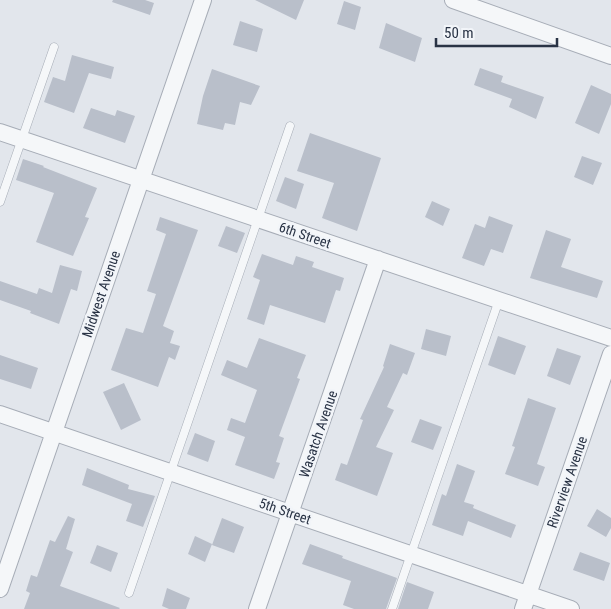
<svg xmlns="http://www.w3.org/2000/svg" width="611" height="609" font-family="'Roboto Condensed',sans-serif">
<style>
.building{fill:#b9bfca}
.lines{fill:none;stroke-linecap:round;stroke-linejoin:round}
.lane-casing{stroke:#a7adb7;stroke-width:9}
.street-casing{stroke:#a7adb7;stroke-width:18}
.lane{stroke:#f5f7f9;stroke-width:8}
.street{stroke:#f5f7f9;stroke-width:16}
.labels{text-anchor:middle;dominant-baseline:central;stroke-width:5;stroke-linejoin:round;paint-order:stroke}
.street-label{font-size:14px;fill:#293345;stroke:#f2f5f9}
</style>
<rect width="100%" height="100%" fill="#e2e6ec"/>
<path class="building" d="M113 0H145L154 3 150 15 112 2Z
M255 0H304L296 20Z
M344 1 361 7 355 30 337 24Z
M240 21 263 29 257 52 233 45Z
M386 23 422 38 415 62 379 48Z
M72 55 114 67 111 79 89 73 74 113 44 102 53 77 65 81Z
M480 68 503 76 501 82 544 97 536 119 509 107 512 99 474 85Z
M212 69 260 86 251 105 240 102 235 125 225 123 223 130 197 124 203 96Z
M591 85 611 94V104L599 134 575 123Z
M91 108 115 116 117 110 135 116 125 143 83 128Z
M310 133 381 158 357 231 322 218 334 183 297 171Z
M582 156 602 163 593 185 574 177Z
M23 159 44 166 43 167 97 188 85 217 89 218 73 256 36 242 54 193 16 180Z
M285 177 304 184 296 209 276 201Z
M432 201 450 209 443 226 425 217Z
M489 216 513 225 503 253 491 249 484 266 462 258 475 224 485 228Z
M160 217 198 230 163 326 174 331 170 343 180 346 175 360 169 357 158 387 111 370 126 328 143 333 156 294 147 291 166 234 156 230Z
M226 226 245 233 237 253 218 246Z
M546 230 571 239 561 267 603 281 597 298 530 278Z
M262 254 293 265 296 256 314 262 312 267 344 278 340 291 336 290 325 323 270 305 264 325 247 319 260 280 253 277Z
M60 265 82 271 77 291 71 289 59 324 30 313 31 311 0 300V281L37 294 39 288 52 293Z
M426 329 451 336 446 356 421 349Z
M498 336 526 346 515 375 488 365Z
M259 338 306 355 297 378 300 379 279 436 284 438 276 462 280 463 274 479 235 465 245 437 227 430 231 418 245 423 257 390 221 375 227 360 247 368Z
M390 344 415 353 407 375 403 373 387 407 394 410 376 447 393 453 377 496 335 480 341 463 347 465 363 420 360 419 384 367 383 366Z
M557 348 581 356 570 385 547 376Z
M0 355 38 368 31 389 0 379Z
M124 383 141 420 121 430 103 392Z
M528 398 556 408 537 464 545 467 538 486 505 474 515 447 512 446Z
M420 419 442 427 433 450 411 442Z
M195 433 215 441 208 462 187 454Z
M457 464 475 471 464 502 474 505 473 508 516 525 511 538 468 521 463 536 432 525 442 494 446 496Z
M87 468 129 485 128 489 155 496 143 527 126 521 132 504 82 485Z
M597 509 611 518V528L606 537 587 526Z
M68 516 75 519 66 549 73 552 60 586 120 608 119 609H24L30 593 26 591 31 575 37 577 50 540 55 542Z
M222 518 244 527 234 553 212 545Z
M195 536 212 544 205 562 188 554Z
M310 544 343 556 342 558 397 578 386 609H354L343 605 351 581 302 564Z
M97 545 118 553 111 572 90 563Z
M580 552 610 563 604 581 573 570Z
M407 582 434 592 428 609H398Z
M167 588 190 598 186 609H169L162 606Z"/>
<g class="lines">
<g class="lane-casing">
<path id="lane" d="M0 202 54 47
M129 593 290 126
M392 609 499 300"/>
</g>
<g class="street-casing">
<path id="street" d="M453 0 611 56
M0 132 611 338
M0 414 571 609
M0 589 203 0
M257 609 378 259
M523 609 611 354"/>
</g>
<use href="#lane" class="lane"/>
<use href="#street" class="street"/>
</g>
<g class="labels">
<g class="street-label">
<text transform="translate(305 235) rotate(19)">6th Street</text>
<text transform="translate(101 294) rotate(-71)">Midwest Avenue</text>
<text transform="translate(318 434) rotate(-71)">Wasatch Avenue</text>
<text transform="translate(567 482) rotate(-71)">Riverview Avenue</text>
<text transform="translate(285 511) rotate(19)">5th Street</text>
</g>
</g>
<path d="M436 38v8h121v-8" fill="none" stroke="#293345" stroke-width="2.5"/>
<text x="444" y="38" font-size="15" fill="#293345" stroke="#f2f5f9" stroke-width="4" paint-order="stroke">50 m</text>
</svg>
